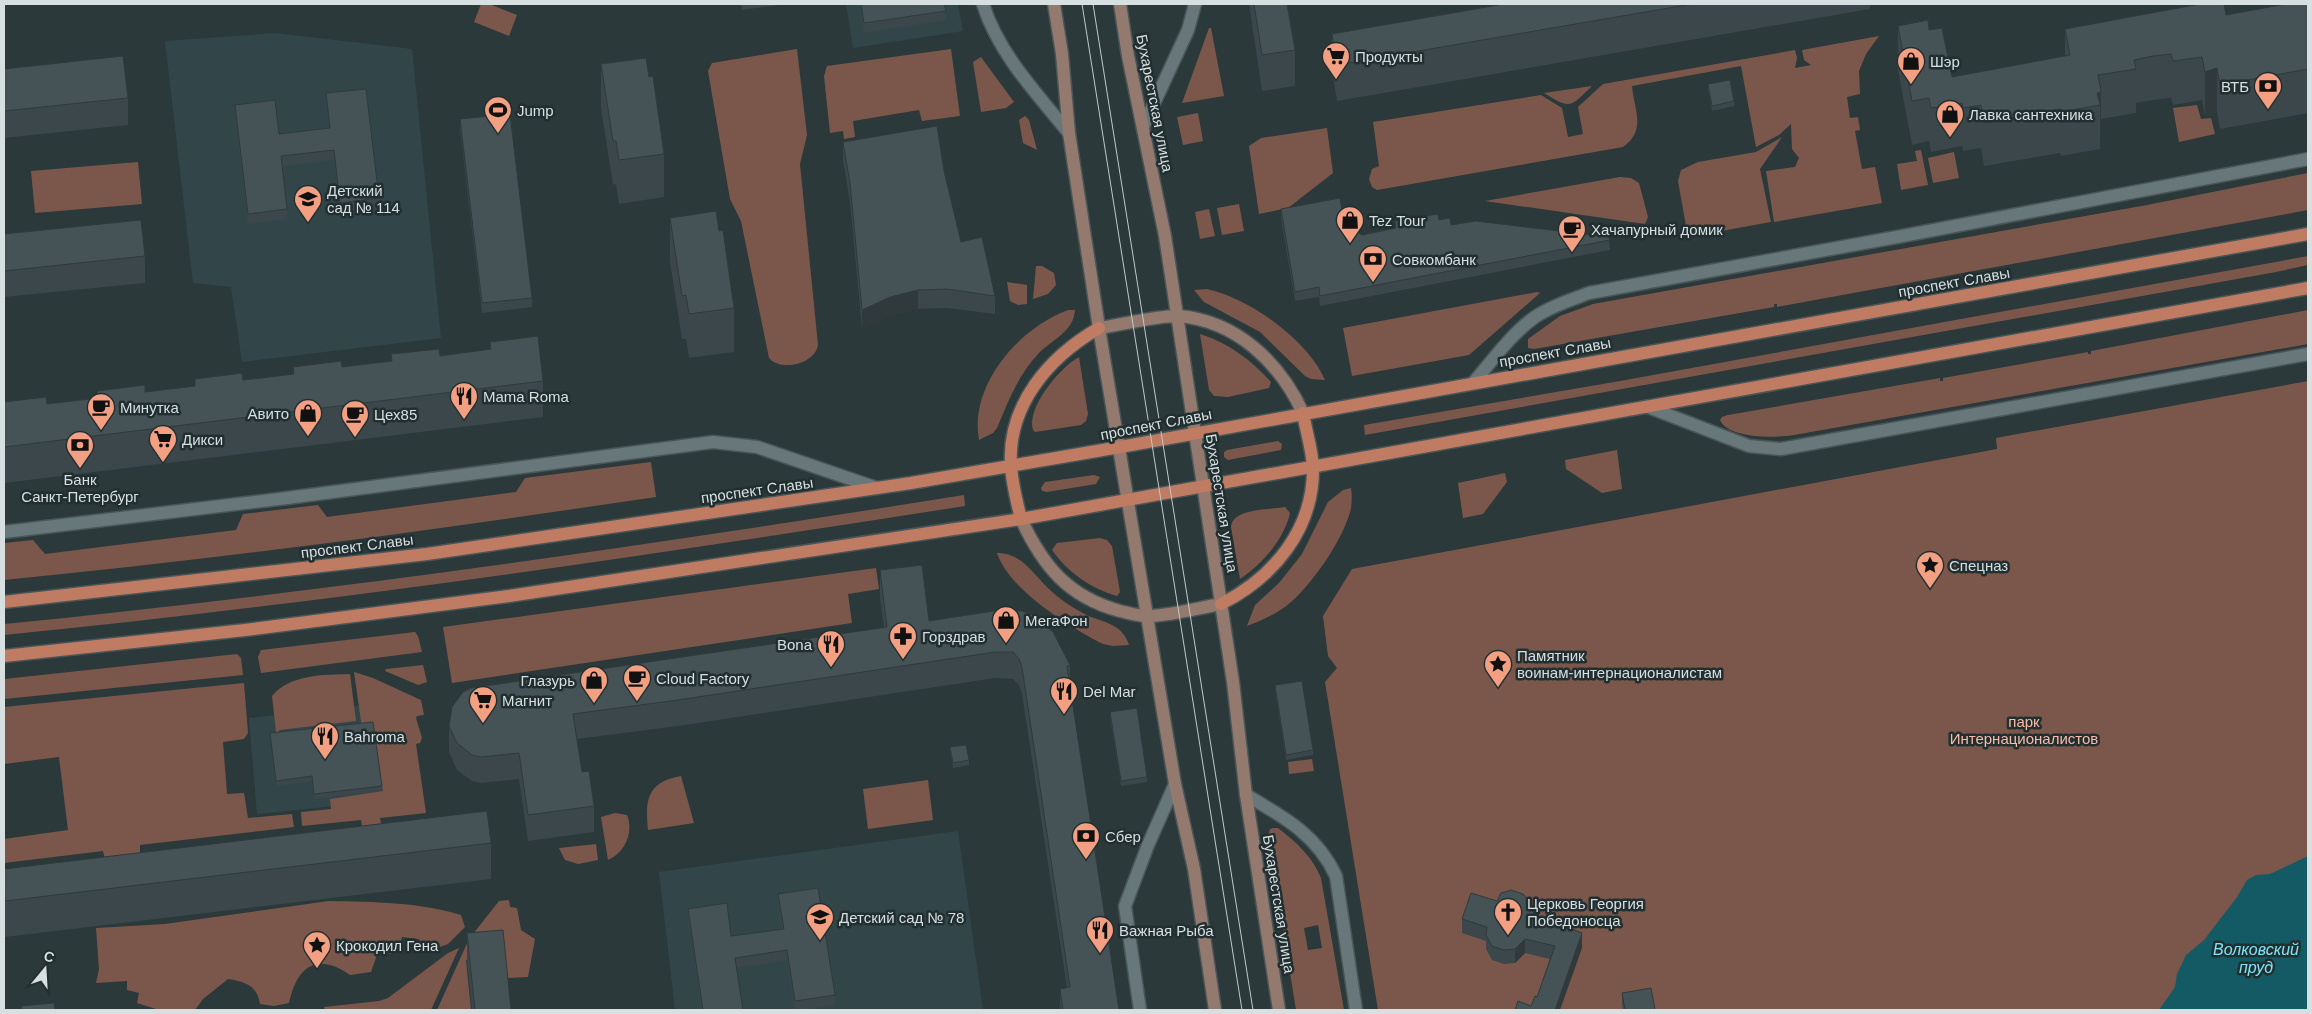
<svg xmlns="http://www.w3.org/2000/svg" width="2312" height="1014" font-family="Helvetica,sans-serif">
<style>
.built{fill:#32464a}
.green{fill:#7b574b;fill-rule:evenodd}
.water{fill:#145a64}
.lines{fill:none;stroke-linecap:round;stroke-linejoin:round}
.street-casing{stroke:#4a5557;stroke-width:15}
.secondary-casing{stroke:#4a5557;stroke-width:15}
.primary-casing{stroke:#4a5557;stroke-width:15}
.street{stroke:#687779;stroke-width:12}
.secondary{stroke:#94796e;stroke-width:12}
.primary{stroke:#bf7c62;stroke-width:12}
.tram{stroke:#c0c9cb;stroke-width:1}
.wall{fill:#3b474a}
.shaded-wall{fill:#303a3c}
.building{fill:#455356;stroke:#303a3c}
.labels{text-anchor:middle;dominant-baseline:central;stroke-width:5;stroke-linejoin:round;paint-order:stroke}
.poi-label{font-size:15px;fill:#d7dfe1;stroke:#222f31;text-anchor:start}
.street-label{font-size:15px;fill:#d7dfe1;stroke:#222f31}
.park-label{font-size:15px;fill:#f9bba6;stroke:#222f31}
.water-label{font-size:16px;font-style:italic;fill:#7ee3f5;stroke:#222f31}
</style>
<rect width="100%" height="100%" fill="#2b393b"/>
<path class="built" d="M846 4H958L963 31 853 48Z
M275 33 412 49 441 338 242 362 231 287 193 283 165 41Z
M391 702 401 799 257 814 249 718Z
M958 831 983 1010H675L659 872Z"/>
<path class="green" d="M481 4H489L517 15 509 36 474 22Z
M1209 28H1211L1224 96 1182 103Z
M1879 36 1866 54 1859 71 1860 94 1847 97 1850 118 1858 117 1860 130 1855 131 1862 169 1875 167 1882 203 1774 222 1766 171 1795 167 1799 158 1792 149 1791 124 1779 135 1756 147 1741 66 1632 86C1634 110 1647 130 1623 147L1377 190 1372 187 1369 179 1372 169 1379 166 1373 122 1541 95 1562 108 1568 137 1583 134 1578 107 1603 84 1795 50 1797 58 1795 68 1811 65 1804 60 1802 50Z
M797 49 807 135 800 164 818 345C815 364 781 372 769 358L741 221 730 199 708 71 712 63Z
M951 49 960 116 922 121 919 110 853 121 855 137 844 139 843 131 830 133 824 76 827 66Z
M981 57 1014 102 1006 108 981 112 973 62Z
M1592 86C1570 107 1571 110 1544 93Z
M2197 105 2201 119 2211 118 2215 134 2179 142 2173 108Z
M1198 113 1203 141 1183 145 1177 117Z
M1025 116 1029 120 1037 150 1023 143 1019 120Z
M1327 128 1333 173 1288 208 1259 214 1249 146 1261 138Z
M1782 137 1760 169 1771 222 1688 237 1678 181 1681 170 1698 162 1756 152Z
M1921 150 1928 185 1901 190 1897 164 1917 161 1915 151Z
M1954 152 1959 178 1933 183 1928 158Z
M138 162 142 204 35 213 31 171Z
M2308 173V210L1777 307V304H1774V307L1534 349 1528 348V339L1560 316 1593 304 2147 205Z
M1620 177 1631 178 1639 183 1648 217 1645 224 1485 201Z
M1239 204 1244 231 1222 235 1217 208Z
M1209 209 1215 236 1200 239 1195 212Z
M2308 256V265L2276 272 1365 435 1364 425 1620 381Z
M1036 266H1042L1054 273 1056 285 1048 294 1033 299Z
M1007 282 1027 285V304L1018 305 1010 301Z
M1207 289C1249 298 1308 340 1325 380L1311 379 1305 376 1260 332 1204 302 1194 290Z
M1537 292 1540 293 1469 355 1352 376 1343 328Z
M1068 310H1075C1074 331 1052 340 1039 353 1018 375 1008 402 997 428L993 433 979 440C969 385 1019 328 1068 310Z
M2308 310V344L1794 435C1777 438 1728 439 1720 420L1722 417 1728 415 1940 378V381H1943V378L2088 352V354H2091V351Z
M1200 334C1229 343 1251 360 1271 382L1269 388 1228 397 1214 396 1209 390Z
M1079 357 1088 414 1086 421 1081 425 1035 432 1033 430C1026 408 1060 367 1079 357Z
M2308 381V1010H1378L1325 682 1337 668 1328 656 1323 616 1352 569 1997 449 1996 438Z
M1278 441 1282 444 1281 450 1228 460 1224 457V452L1227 450Z
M1617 450 1622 489 1602 493 1566 469 1565 460Z
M651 462 656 497C439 529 222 559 4 580V543L33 540 45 554 236 530 243 514 318 505 327 517 516 492 525 478Z
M1505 473 1507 482 1483 514 1463 518 1458 483Z
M1094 475 1100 477 1096 484 1047 492 1042 491 1041 488 1045 482Z
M1351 488C1352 495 1352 501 1351 508 1345 537 1313 583 1291 602 1279 613 1262 620 1247 626L1255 605 1279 583 1302 554 1328 502 1343 490Z
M964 495 965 506C646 556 326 603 4 635V624C325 592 645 546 964 495Z
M1285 507 1290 513C1284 540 1262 564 1240 579L1231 527C1233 508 1269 510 1285 507Z
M1100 538 1107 540 1112 546 1120 592 1117 596C1092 589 1067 572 1052 550L1057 543Z
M997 553C1022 553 1032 573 1049 589 1060 600 1076 610 1091 617 1108 623 1123 626 1129 645L1113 646 1103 644C1070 627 1009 590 997 553Z
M876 568 879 589 848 594 852 623 452 683 443 627Z
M415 632 418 636 422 652 261 673 258 657 261 650Z
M237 654 241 658 243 675 4 699V679Z
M423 665 427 682 418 685 385 671 386 669Z
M354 672 373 678 421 700 424 715 417 716 416 718 422 738 420 743 416 744 426 813 380 818 382 829 363 832 361 820 302 826 301 812 331 809 330 799 383 791 373 727 362 728Z
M350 674 356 721 279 730 280 736 276 732 272 696C290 674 324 675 350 674Z
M244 683 248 733 244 739 223 742 227 794 244 793 248 818 292 814 294 827 140 845V853L105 860 103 851 4 863V839L68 830 59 757 4 764V707Z
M1312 759 1314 771 1289 774 1288 762Z
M681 776 694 823 648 830C645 800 647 782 681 776Z
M928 780 933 820 868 829 863 789Z
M615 813 627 815C634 832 625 853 608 860L601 817Z
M1273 828H1278C1297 843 1312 856 1321 878L1344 1010H1296L1268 837 1270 829ZM1318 925 1322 948 1308 950 1304 928Z
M596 844 598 860 578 864 565 860 559 848Z
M509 900 510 907 517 908 521 930 535 939 528 977 507 978 504 956 466 960 471 1010H437L469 939 499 901Z
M329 901C373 902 419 902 461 915L465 927 448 944 437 948 429 947 418 939 402 937 399 948 390 954 379 949 371 972 350 975C317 952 297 966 289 1003L274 1006 260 1004C257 985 245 982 228 979L203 999 195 1010H159L137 1003 139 993 127 990V981L96 983 99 969 96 928 165 924Z
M459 948 431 1010H325L324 1007 379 1001 388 998 448 953Z"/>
<path class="water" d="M2308 856V1010H2159L2175 987 2177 974 2186 955 2204 940 2237 897 2247 880 2256 875 2270 874Z"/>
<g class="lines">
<g class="street-casing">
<path id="street" d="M983 4C998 53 1037 94 1069 133
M1144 125 1188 30 1195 4
M1473 383C1492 361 1511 334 1535 317 1551 306 1571 300 1589 293L1897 237 2308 159
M1648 407 1749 446 1781 449 2308 354
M4 532 287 498 713 442 757 447 877 488
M1246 795C1284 817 1317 835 1336 876L1356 1010
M1140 1010 1125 906 1148 845 1175 784"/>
</g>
<g class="secondary-casing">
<path id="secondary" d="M1054 4 1062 54 1069 133 1099 328 1175 784 1194 869 1215 1010
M1120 4 1128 56 1165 236 1233 682 1246 795 1279 1010
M1099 328C1119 325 1160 315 1179 316 1237 321 1280 363 1303 413
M1021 519C1043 566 1068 597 1120 611 1129 613 1141 617 1150 616 1174 615 1198 608 1221 604"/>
</g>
<g class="primary-casing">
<path id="primary" d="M1021 519C1017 502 1012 484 1011 466 1007 405 1049 357 1099 328
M4 602 427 554 911 483 1120 447 2308 234
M1221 604C1274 577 1314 529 1313 467 1312 449 1306 431 1303 413
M4 656 245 630 509 596 1021 519 2308 288"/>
</g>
<use href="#street" class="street"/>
<use href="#secondary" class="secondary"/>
<use href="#primary" class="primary"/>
<path class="tram" d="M1082 4 1242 1010
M1093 4 1253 1010"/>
</g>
<path class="wall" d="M741 4H786L742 10Z
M860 4H944L946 20 864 33Z
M1249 4H1287L1295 50V86L1262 91Z
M1504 4H1870V9L1337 101 1332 70V34Z
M2308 4V113L2220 129 2217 112 2205 116 2202 100 2173 105 2171 98 2153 100 2136 103V113L2101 119V136H2100V149L2061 156 2060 153 1984 166 1981 148 1963 151 1962 146 1931 152 1929 141 1912 145 1898 70V26L1929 30 1952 77 2065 56V29L2226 15Z
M601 64 649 77 664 154V197L619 204 616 184 613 185 601 108Z
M4 69 128 98V125L4 138Z
M1708 84 1734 101V106L1712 111 1708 89Z
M326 93 379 198V208L340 212 334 160 282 166 287 209V219L248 224 235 115V105L279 134 329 128 326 103Z
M460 119 532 298V307L482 313 460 129Z
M843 142 944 171 961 242 995 296V314L947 308 918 309 890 315 862 329 850 202 843 160Z
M1281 209 1344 224 1362 235 1395 228V221L1439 220 1451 225 1609 237 1610 250 1320 306 1319 297 1295 301 1281 219Z
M670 218 719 231 734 308V352L689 358 686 339H682L670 262Z
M4 234 145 256V283L4 297Z
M490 342 543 381V417L4 483V402L47 404 97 398V391L145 392 195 386V379L243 380 293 374V367H342L391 362V354L440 356 490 350Z
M880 570 929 621 1070 665V689L1119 1010H1060V989L1067 988 1022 694 1019 685 1013 679 995 678 678 726 577 739 582 772 594 806V832L528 841 519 779 481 783 472 781 457 770 449 752V726L884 628 880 597Z
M1275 685 1313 750V755L1286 760 1275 690Z
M1110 712 1147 777V782L1121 786 1110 717Z
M270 733 382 786V791L314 799 312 781 276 786Z
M950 747 969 760V765L953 768Z
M491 843V879L5 937 4 924V869Z
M778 894 835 995V1005L801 1010H795L787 960 737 968 743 1010H702L688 918V909L731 936 782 929 778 904Z
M1534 914 1582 948 1531 1006 1537 997 1550 959 1525 953 1515 963 1504 964 1492 960 1486 949V941L1462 933V919Z
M467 933 511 1010H472L467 960Z
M1622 993 1655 1010H1623L1622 1003Z"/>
<path class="shaded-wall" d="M2217 68V112L2205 116V72Z
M2101 92V136H2100V105L2097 93Z
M918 290V309L890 315 862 329V310L890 297Z
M1582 933V948L1560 1010H1555Z
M1525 939V953L1515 963V949Z"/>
<path class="building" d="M861 4H944L946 11 864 23Z
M1254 4H1287L1295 50 1262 55Z
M1504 4H1692L1337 65 1332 34Z
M2200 4H2224L2226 15 2286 4H2308V69L2220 85 2217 68 2205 72 2202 57 2173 61 2171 54 2153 56 2134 60 2136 69 2098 75 2101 92 2097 93 2100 105 2061 112 2060 109 1984 123 1981 105 1963 108 1962 103 1931 108 1929 98 1912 101 1898 26 1928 20 1929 30 1942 28 1952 77 2070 55 2065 29Z
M123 56 128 98 4 111V69Z
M646 58 649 77 653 76 664 154 619 160 616 141H613L601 64Z
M1730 80 1734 101 1712 106 1708 84Z
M366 89 379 198 340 203 334 150 281 156 287 209 248 214 235 105 275 100 279 134 330 128 326 93Z
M510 114 532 298 482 303 460 119Z
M937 126 944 171 961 242 982 237 995 296 947 289 918 290 890 297 862 310 850 183 843 142Z
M1340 198 1344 224 1362 235 1396 228 1395 221 1438 214 1439 220 1450 218 1451 225 1476 221 1609 237 1610 240 1320 296 1319 287 1295 292 1281 209Z
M716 211 719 231 723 230 734 308 689 314 686 295 682 296 670 218Z
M141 220 145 256 4 271V234Z
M538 336 543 381 4 447V402L46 397 47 404 98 398 97 391 145 385V392L195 386V379L242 373 243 380 262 378 294 374 293 367 341 361 342 367 392 361 391 354 439 349 440 356 491 349 490 342Z
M922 565 929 621 1000 610 1022 611 1033 615 1053 632 1070 665 1067 666 1119 1010H1063L1060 989 1070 987 1022 667 1019 659 1013 652H995L678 700 573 714 582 772 589 771 594 806 528 815 519 753 481 757 472 755 457 743 449 726 452 707 463 692 471 688 887 627 880 570Z
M1302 681 1313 750 1286 755 1275 685Z
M1137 708 1147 777 1121 781 1110 712Z
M373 722 382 786 314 794 312 776 276 781 270 733Z
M966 745 969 760 953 763 950 747Z
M487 811 491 843 5 901 4 888V869Z
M818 888 835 995 795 1001 787 950 735 958 743 1010H703L688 909 727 903 731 936 784 929 778 894Z
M1511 890 1523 894 1530 902 1534 914 1582 933 1555 1010H1515L1518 1001 1531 1006 1535 996 1537 997 1555 946 1525 939 1515 949 1504 950 1492 946 1486 935 1487 927 1462 919 1471 893 1497 901 1501 893Z
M503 930 511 1010H475L467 933Z
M1651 988 1655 1010H1625L1622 993Z
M54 1003 55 1010H22L21 1006Z"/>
<defs>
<g id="supermarket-pin" transform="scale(1.4375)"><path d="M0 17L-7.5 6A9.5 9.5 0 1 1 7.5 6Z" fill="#f39f82" stroke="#222f31"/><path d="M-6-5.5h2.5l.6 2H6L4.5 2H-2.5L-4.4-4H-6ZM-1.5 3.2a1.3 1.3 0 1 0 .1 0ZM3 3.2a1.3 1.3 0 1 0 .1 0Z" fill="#111"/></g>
<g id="shop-pin" transform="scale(1.4375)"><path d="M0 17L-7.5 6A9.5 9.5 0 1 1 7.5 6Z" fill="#f39f82" stroke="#222f31"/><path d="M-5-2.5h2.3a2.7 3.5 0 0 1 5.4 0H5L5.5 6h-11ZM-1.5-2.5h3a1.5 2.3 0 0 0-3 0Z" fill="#111"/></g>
<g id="bank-pin" transform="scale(1.4375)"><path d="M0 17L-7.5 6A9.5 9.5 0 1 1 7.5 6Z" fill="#f39f82" stroke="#222f31"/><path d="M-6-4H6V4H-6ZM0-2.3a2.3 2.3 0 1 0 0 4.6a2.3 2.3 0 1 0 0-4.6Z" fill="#111"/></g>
<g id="stadium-pin" transform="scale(1.4375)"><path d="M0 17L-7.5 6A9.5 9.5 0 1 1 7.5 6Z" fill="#f39f82" stroke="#222f31"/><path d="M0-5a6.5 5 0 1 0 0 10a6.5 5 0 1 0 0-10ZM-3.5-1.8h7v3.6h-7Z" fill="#111"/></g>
<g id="school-pin" transform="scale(1.4375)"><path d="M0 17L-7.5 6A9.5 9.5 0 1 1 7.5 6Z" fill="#f39f82" stroke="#222f31"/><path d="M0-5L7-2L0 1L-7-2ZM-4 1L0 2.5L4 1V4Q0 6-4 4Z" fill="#111"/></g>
<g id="cafe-pin" transform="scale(1.4375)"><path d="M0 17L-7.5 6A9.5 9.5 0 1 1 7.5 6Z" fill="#f39f82" stroke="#222f31"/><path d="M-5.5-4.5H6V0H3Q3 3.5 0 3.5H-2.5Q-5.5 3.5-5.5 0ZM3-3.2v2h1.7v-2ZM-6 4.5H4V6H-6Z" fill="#111"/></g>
<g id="restaurant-pin" transform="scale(1.4375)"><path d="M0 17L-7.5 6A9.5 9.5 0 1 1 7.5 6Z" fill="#f39f82" stroke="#222f31"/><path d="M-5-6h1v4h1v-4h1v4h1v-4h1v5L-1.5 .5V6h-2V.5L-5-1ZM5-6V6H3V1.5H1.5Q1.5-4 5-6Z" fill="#111"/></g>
<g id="sight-pin" transform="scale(1.4375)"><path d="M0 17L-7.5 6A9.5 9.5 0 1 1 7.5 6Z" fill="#f39f82" stroke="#222f31"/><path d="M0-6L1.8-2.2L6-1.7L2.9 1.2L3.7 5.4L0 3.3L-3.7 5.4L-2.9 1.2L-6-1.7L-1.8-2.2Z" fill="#111"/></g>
<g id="pharmacy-pin" transform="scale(1.4375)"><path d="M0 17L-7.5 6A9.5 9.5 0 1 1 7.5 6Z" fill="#f39f82" stroke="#222f31"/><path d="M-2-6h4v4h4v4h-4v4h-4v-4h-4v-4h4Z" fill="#111"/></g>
<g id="church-pin" transform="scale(1.4375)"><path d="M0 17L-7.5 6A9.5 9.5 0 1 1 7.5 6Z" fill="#f39f82" stroke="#222f31"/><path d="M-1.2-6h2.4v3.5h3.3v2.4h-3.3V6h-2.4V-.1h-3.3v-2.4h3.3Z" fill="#111"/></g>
</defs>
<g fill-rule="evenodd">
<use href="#supermarket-pin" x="1336" y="56"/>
<use href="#shop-pin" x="1911" y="61"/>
<use href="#bank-pin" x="2268" y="86"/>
<use href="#stadium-pin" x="498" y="110"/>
<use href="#shop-pin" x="1950" y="114"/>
<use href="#school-pin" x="308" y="199"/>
<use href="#shop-pin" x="1350" y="220"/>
<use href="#cafe-pin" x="1572" y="229"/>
<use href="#bank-pin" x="1373" y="259"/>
<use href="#restaurant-pin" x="464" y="396"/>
<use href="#cafe-pin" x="101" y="407"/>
<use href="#shop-pin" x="308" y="413"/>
<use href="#cafe-pin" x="355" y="414"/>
<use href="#supermarket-pin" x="163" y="439"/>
<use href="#bank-pin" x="80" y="445"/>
<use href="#sight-pin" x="1930" y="565"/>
<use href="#shop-pin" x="1006" y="620"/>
<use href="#pharmacy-pin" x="903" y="636"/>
<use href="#restaurant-pin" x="831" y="644"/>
<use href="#sight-pin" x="1498" y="664"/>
<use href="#cafe-pin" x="637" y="678"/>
<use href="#shop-pin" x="594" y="680"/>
<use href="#restaurant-pin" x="1064" y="691"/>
<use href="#supermarket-pin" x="483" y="700"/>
<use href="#restaurant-pin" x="325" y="736"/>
<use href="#bank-pin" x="1086" y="836"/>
<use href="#church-pin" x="1508" y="912"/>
<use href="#school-pin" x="820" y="917"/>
<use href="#restaurant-pin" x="1100" y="930"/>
<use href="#sight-pin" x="317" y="945"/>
</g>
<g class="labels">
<g class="poi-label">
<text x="1355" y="56">Продукты</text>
<text x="1930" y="61">Шэр</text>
<text x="2249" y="86" text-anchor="end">ВТБ</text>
<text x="517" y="110">Jump</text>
<text x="1969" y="114">Лавка сантехника</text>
<text x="327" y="190">Детский<tspan x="327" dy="17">сад № 114</tspan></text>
<text x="1369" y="220">Tez Tour</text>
<text x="1591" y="229">Хачапурный домик</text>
<text x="1392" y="259">Совкомбанк</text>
<text x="483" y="396">Mama Roma</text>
<text x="120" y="407">Минутка</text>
<text x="289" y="413" text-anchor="end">Авито</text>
<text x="374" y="414">Цех85</text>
<text x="182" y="439">Дикси</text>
<text x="80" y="479" text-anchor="middle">Банк<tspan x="80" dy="17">Санкт-Петербург</tspan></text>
<text x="1949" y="565">Спецназ</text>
<text x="1025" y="620">МегаФон</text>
<text x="922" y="636">Горздрав</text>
<text x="812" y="644" text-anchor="end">Bona</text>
<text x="1517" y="655">Памятник<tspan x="1517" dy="17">воинам-интернационалистам</tspan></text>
<text x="656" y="678">Cloud Factory</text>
<text x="575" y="680" text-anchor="end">Глазурь</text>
<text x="1083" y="691">Del Mar</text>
<text x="502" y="700">Магнит</text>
<text x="344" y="736">Bahroma</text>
<text x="1105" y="836">Сбер</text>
<text x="1527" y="903">Церковь Георгия<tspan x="1527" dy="17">Победоносца</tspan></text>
<text x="839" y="917">Детский сад № 78</text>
<text x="1119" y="930">Важная Рыба</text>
<text x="336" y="945">Крокодил Гена</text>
</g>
<g class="street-label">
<text transform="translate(1155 103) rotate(79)">Бухарестская улица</text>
<text transform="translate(1954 282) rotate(-10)">проспект Славы</text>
<text transform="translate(1555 352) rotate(-10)">проспект Славы</text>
<text transform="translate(1156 424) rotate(-11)">проспект Славы</text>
<text transform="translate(757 490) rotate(-8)">проспект Славы</text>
<text transform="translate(1222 503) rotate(81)">Бухарестская улица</text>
<text transform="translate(357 546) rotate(-7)">проспект Славы</text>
<text transform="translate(1279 904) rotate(81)">Бухарестская улица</text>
</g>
<g class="park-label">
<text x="2024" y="721">парк<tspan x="2024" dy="17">Интернационалистов</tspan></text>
</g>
<g class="water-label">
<text x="2256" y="949">Волковский<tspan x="2256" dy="18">пруд</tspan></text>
</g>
</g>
<rect width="2312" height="1014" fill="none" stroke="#d7dfe1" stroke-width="10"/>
<g transform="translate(45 969) rotate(18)" stroke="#222f31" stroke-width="4" paint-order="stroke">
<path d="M0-4L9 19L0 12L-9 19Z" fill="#d7dfe1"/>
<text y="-8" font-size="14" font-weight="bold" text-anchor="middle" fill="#d7dfe1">С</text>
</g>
</svg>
